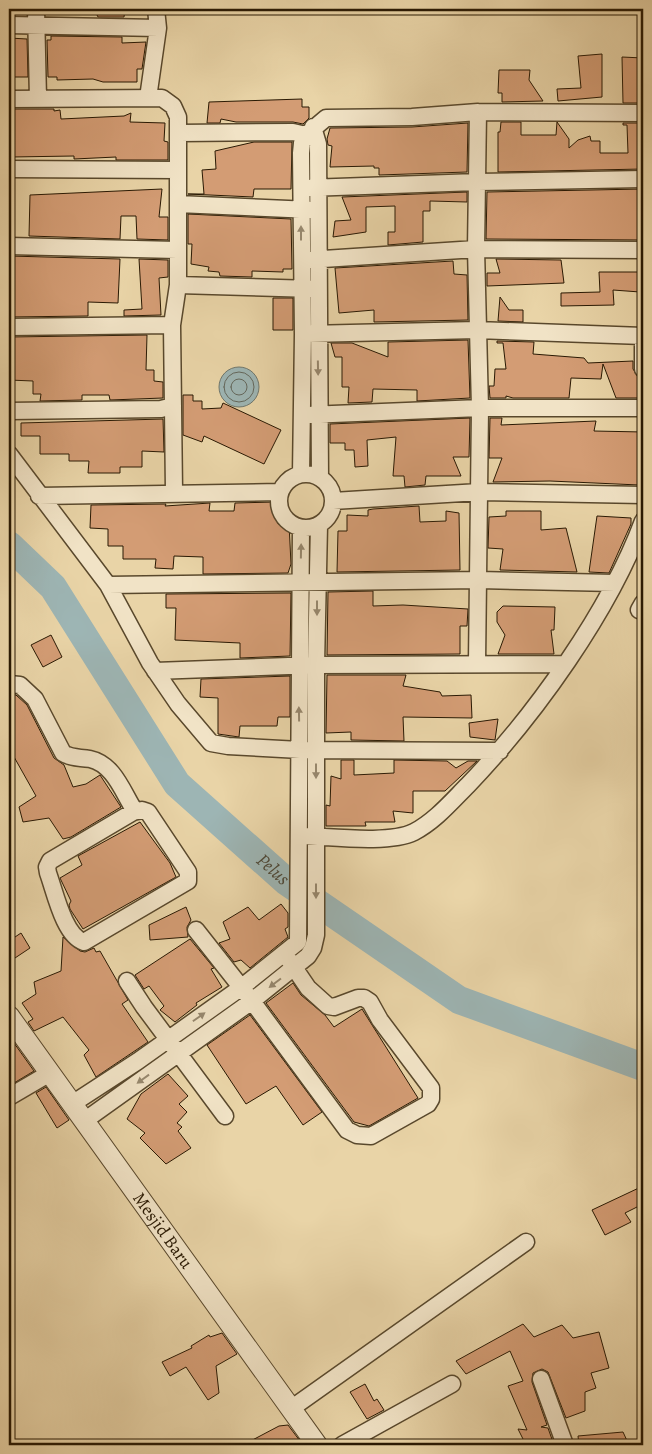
<svg xmlns="http://www.w3.org/2000/svg" width="652" height="1454" font-family="Alegreya,serif">
<style>
.water{fill:#9db5b4;stroke:#6f776d}
.lines{fill:none;stroke-linecap:round;stroke-linejoin:round}
.shore{stroke:#63675c;stroke-width:1}
.river{stroke:#9db5b4;stroke-width:28}
.building{fill:#d39c74;stroke:#291903}
.minor-casing{stroke:#59482c;stroke-width:19}
.tertiary-casing{stroke:#59482c;stroke-width:22}
.minor{stroke:#f1e3c6;stroke-width:16}
.tertiary{stroke:#f1e3c6;stroke-width:20}
.oneway{fill:#97886e}
.labels{text-anchor:middle;dominant-baseline:central;stroke-width:5;stroke-linejoin:round;paint-order:stroke}
.street-label{font-size:18px;fill:#291903;stroke:#f1e3c6}
.water-label{font-size:19px;font-style:italic;fill:#4c4838;stroke:#f1e3c6}
</style>
<rect width="100%" height="100%" fill="#e9d4a7"/>
<filter id="stains"><feTurbulence type="fractalNoise" baseFrequency=".004" numOctaves="4"/><feColorMatrix values="0 0 0 0 .2 0 0 0 0 .09 0 0 0 0 .02 0 0 0 .5 -.17"/></filter>
<radialGradient id="worn" r=".72"><stop offset=".6" stop-color="#630" stop-opacity="0"/><stop offset="1" stop-color="#630" stop-opacity=".3"/></radialGradient>
<path class="water" d="M219 387a20 20 0 1 1 40 0a20 20 0 1 1-40 0Z"/>
<g class="lines">
<path class="shore" d="M224 387a15 15 0 1 1 30 0a15 15 0 1 1-30 0Z
M231 387a8 8 0 1 1 16 0a8 8 0 1 1-16 0Z"/>
<path class="river" id="s1" d="M9 545 53 587 177 784 287 882 459 1000 643 1067"/>
</g>
<path class="building" d="M94 9H125L124 17H98Z
M51 36 122 37V43L146 42 142 69H137V82H103L93 79 57 80V77H48L47 40H51Z
M9 38 27 39 28 77H9Z
M602 54V97L558 101 557 89 581 88 578 56Z
M622 57 643 58V103H623Z
M499 70H530L529 80 543 101 502 102V93H498Z
M302 99V107H309V118L303 124 293 122H236L221 119 220 123H207L209 102Z
M9 109H54V111L60 110 61 119 124 116 131 113 130 122 165 123 164 141 168 142V160H116V157L74 159V156L11 157Z
M501 122H521V135H556L557 122 569 139V148L578 140 590 136 591 141H600V153H628L627 125H623V123H643V169L498 172V132H500Z
M468 123 467 172 379 175V168H374V166L330 167 332 146 328 145 327 139 330 128 412 127Z
M254 142H292L291 189H254L253 197 188 194H204L202 170 216 169 215 151Z
M162 189 159 217H168V240L137 239 136 216H121L120 239 29 236 30 195Z
M643 189V240L486 239 487 192Z
M467 192V202L430 201V211H423V242L388 245V232H395V206L366 207V232L333 237 335 221 351 220 342 197Z
M188 214 291 219 292 269H283V272L252 271V277L220 276 219 272 208 271 209 267 191 264 192 244H188Z
M9 256 120 259 118 303 88 302V316L9 317Z
M139 259 168 260V277L159 278 161 315 124 316V310L142 309Z
M496 259 561 260 564 283 487 286V273H500Z
M453 261 454 274 467 275 468 320 374 322V310L339 313 335 268Z
M599 272H641L640 292 613 290 614 305 561 306V293L600 292Z
M500 297 509 310H523V322L498 321Z
M273 298H293V330H273Z
M147 335 146 370H154V381L163 382V398L110 400 109 395H82V400L40 401 41 394H33V381L9 380V337Z
M468 340 470 398 417 401V390L373 389 372 402 348 403 349 387H342V357H335L331 343H352L388 357V342Z
M497 341 534 342 533 354 584 358 588 363 633 361V369L639 378 642 398H616L603 364 601 379 571 378 569 398H513L506 396V398H490L489 386H494L495 369H506L503 343H497Z
M183 395H193V401H202V409L221 408 223 403 281 430 264 464 204 436 202 442 183 435Z
M470 418 469 457H453L461 476H426L425 485 405 487 404 476H393L396 437 367 440 368 466 355 467 354 450H345V443H330V424Z
M490 418H502L501 425 596 421 594 431 643 432V482H639V485L550 481 493 482 502 458H489Z
M163 419 164 452 142 451V467H120V473H88L89 461H69V454H40V436H21V423Z
M275 502 274 514H278V524H289L291 564 288 573 203 574V557L174 556 173 569 155 568 156 559H123V546H108V529L90 528 91 505 166 504 165 506 210 503 209 511H234L235 503Z
M419 506 420 522 446 521V511L459 513 460 570 337 572 338 531H347V515L368 516V510L373 509Z
M506 511H541V530L566 528 577 572 500 570 503 549 488 548 489 517 506 516Z
M597 516 631 518V524L609 573 589 572Z
M373 591V606L403 605 468 609 467 626H460V654L327 655 328 592Z
M291 593 290 656 240 658V643L175 640 176 608H166V594Z
M503 606 555 607 554 630H551L554 654H498L505 635 497 622V612Z
M51 635 62 657 43 667 31 645Z
M327 675H406L403 686 440 692 442 696 471 695 472 718 403 717 404 741 351 740V732L326 733Z
M290 676V717H278L277 726H240L239 737 218 734V698L200 697 201 679Z
M9 694 16 695 27 705 54 758 64 765 73 787 86 784 100 775 121 807 71 837 63 839 49 818 23 822 19 807 36 796 9 748Z
M498 719 495 740 470 737 469 723Z
M341 760H354V775L394 773V760L447 761 456 768 468 761H477L445 791H413V813L393 811 395 822H365L366 826H326V805L330 806 331 776 341 779Z
M140 822 170 863 176 877 83 929 70 909 69 905 71 901 60 878 82 865 78 856Z
M281 904 288 913V927L285 929 288 937 250 968 241 960 234 962 219 943 230 939 223 922 248 907 259 920Z
M186 907 191 920 187 927 188 937 150 940 149 925Z
M21 933 30 948 9 962V941Z
M63 937 80 951 85 952 94 948 96 952 100 951 128 1000 122 1004 148 1042 96 1077 84 1055 89 1050 63 1017 34 1031 28 1022 33 1019 22 1003 36 994 34 982 61 971Z
M190 939 214 968 211 969 222 987 196 1003 197 1005 175 1022 160 1010 164 1006 149 986 144 989 135 975Z
M293 983 301 995 325 1015 334 1027 362 1009 418 1098 369 1126 354 1122 266 1003Z
M250 1015 322 1112 303 1125 276 1086 246 1104 207 1045Z
M9 1036 34 1071 9 1086Z
M168 1074 188 1096 179 1104 187 1112 177 1123 182 1127 178 1131 191 1148 166 1164 140 1138 145 1133 127 1119 141 1094Z
M46 1087 69 1120 57 1128 36 1093Z
M643 1186V1204L625 1213 631 1222 605 1235 592 1210Z
M523 1324 534 1337 562 1325 573 1338 599 1332 609 1368 591 1373 596 1388 585 1392V1411L566 1418 548 1372 542 1369 533 1373 532 1382 547 1425 541 1427 548 1428 554 1445H526L518 1429 527 1430 508 1386 523 1381 510 1351 466 1374 456 1361Z
M222 1333 237 1354 216 1366 219 1393 208 1400 186 1367 170 1376 162 1362 192 1348 191 1346 209 1335 210 1337Z
M365 1384 374 1401 377 1399 384 1410 367 1419 350 1392Z
M288 1425 303 1445H243L279 1426Z
M623 1432 629 1445H579L578 1436Z"/>
<g class="lines">
<g class="minor-casing">
<path id="minor" d="M36 9 38 99
M9 25 158 28
M148 98 158 28 156 9
M9 99 162 98 173 106 178 117V285L172 325 174 492
M313 127 318 144 320 478
M179 133 293 132 306 135
M9 169 177 170
M308 188 477 182 643 179
M178 204 311 210
M9 246 177 250
M308 260 476 249 643 250
M178 285 313 289
M9 327 172 325
M308 334 477 330 643 336
M643 335V369
M9 411 161 409 173 406
M308 415 480 408H643
M9 454 108 585 150 663 178 704 211 743 228 746 300 750 500 751
M279 501a27 27 0 1 1 54 0a27 27 0 1 1-54 0Z
M301 474 303 334 301 153 302 143 306 135 326 118 412 117 478 112 643 113
M39 496 280 492
M333 501 479 492 643 495
M108 585 479 580 615 583
M639 610 643 603
M477 663 480 408 476 249 478 112
M155 671 316 665 565 664
M9 684 20 685 35 699 63 753C72 759 80 757 90 759 113 764 122 790 133 808V812
M142 810 148 812 188 872V881L84 942C64 936 55 892 48 873L47 867 50 861 133 812Z
M305 836C333 837 390 844 414 832 435 821 451 802 468 785 535 715 609 612 643 521
M196 930 252 1001 347 1130 357 1135 371 1136 428 1104 431 1099V1088L380 1020 370 1002 364 998H358L334 1007 328 1006 308 988 289 960
M127 981 144 1007 225 1116
M9 1097 50 1073
M72 1104 138 1061 242 987 298 942 301 528
M84 1121 252 1001 308 956 313 948 316 935V665L319 525
M541 1379 565 1445
M292 1408 526 1242
M342 1445 452 1384"/>
</g>
<g class="tertiary-casing">
<g id="tertiary">
<path id="s2" d="M9 1016 317 1445"/>
</g>
</g>
<use href="#minor" class="minor"/>
<use href="#tertiary" class="tertiary"/>
</g>
<defs><path id="oneway-solid" d="M-6-.8H1V-3.2L6.5 0L1 3.2V.8H-6Z" transform="scale(1.25)"/></defs>
<g class="oneway">
<use href="#oneway-solid" transform="translate(301 233) rotate(-90)"/>
<use href="#oneway-solid" transform="translate(318 368) rotate(89)"/>
<use href="#oneway-solid" transform="translate(301 551) rotate(-89)"/>
<use href="#oneway-solid" transform="translate(317 608) rotate(90)"/>
<use href="#oneway-solid" transform="translate(299 714) rotate(-91)"/>
<use href="#oneway-solid" transform="translate(316 771) rotate(90)"/>
<use href="#oneway-solid" transform="translate(316 891) rotate(90)"/>
<use href="#oneway-solid" transform="translate(275 983) rotate(143)"/>
<use href="#oneway-solid" transform="translate(199 1017) rotate(-35)"/>
<use href="#oneway-solid" transform="translate(143 1079) rotate(144)"/>
</g>
<g class="labels">
<g class="street-label">
<text stroke="none"><textPath href="#s2" startOffset="264">Mesjid Baru</textPath></text>
</g>
<g class="water-label">
<text stroke="none"><textPath href="#s1" startOffset="422">Pelus</textPath></text>
</g>
</g>
<rect width="652" height="1454" fill="none" stroke="#e9d4a7" stroke-width="30"/>
<rect x="10" y="10" width="632" height="1434" fill="none" stroke="#291903" stroke-width="2.5"/>
<rect x="15" y="15" width="622" height="1424" fill="none" stroke="#291903"/>
<rect width="100%" height="100%" filter="url(#stains)"/>
<rect width="100%" height="100%" fill="url(#worn)"/>
</svg>
